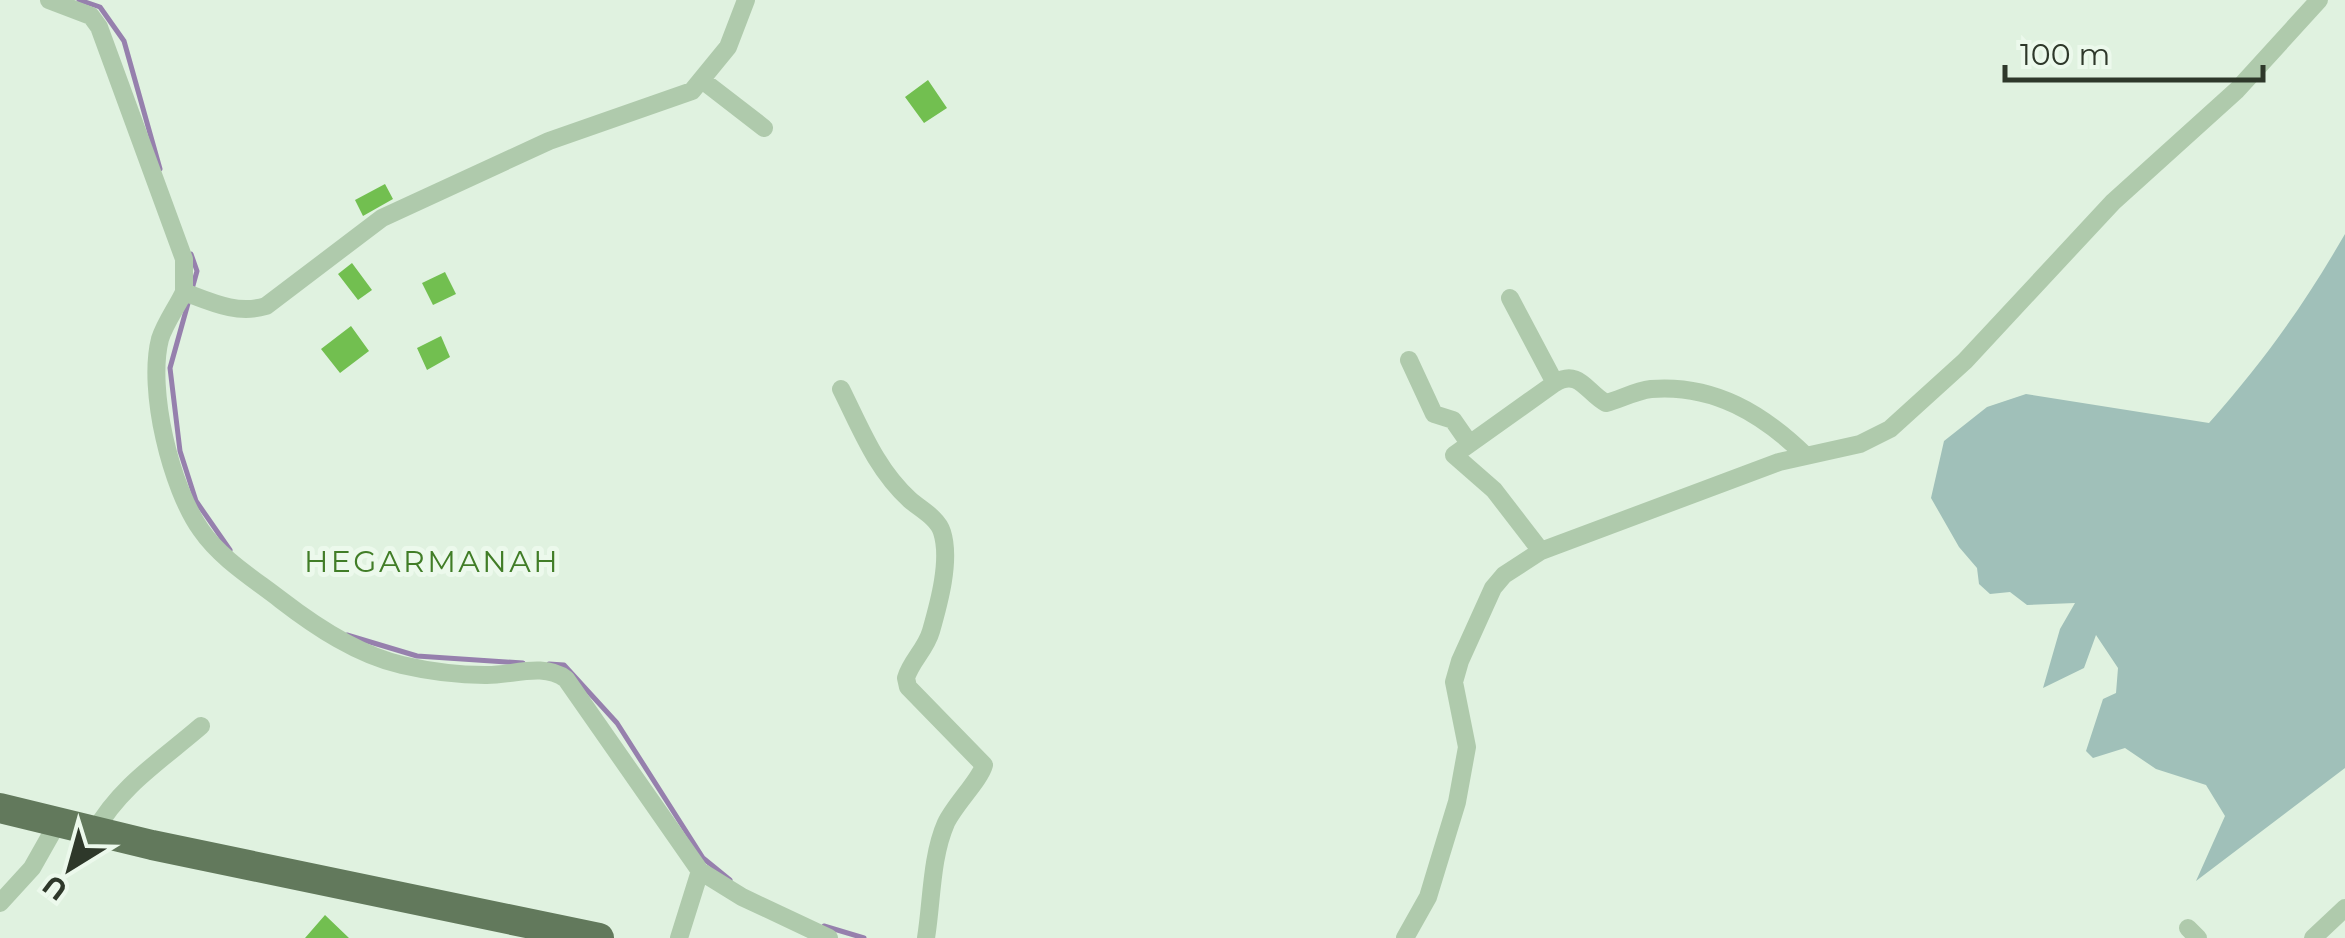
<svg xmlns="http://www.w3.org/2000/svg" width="2345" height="938" font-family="Montserrat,sans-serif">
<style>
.green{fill:#a0c0b9}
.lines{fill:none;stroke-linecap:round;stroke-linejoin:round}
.stream{stroke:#9680ad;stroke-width:5}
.building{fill:#72bf50}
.street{stroke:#afcaac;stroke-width:18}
.primary{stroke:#62795c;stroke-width:30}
.labels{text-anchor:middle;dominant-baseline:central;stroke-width:10;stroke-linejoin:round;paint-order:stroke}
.quarter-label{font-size:30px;letter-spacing:2.5px;fill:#417d27;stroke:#ecf9ec}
</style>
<rect width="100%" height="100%" fill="#e0f2e0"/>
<path class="green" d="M2345 234V768L2196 881 2225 816 2206 785 2156 769 2125 748 2093 758 2086 751 2103 699 2116 693 2118 668 2096 635 2084 668 2043 688 2060 629 2075 603 2027 605 2010 592 1990 594 1979 584 1977 568 1959 547 1931 498 1944 441 1987 407 2026 394 2209 423C2264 361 2304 305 2345 234Z"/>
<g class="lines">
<path class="stream" d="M79 0 100 7 124 41 160 169
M191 254 197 271 170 368 180 451 196 501 230 550
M347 635 417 656 523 663
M549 664 564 665 617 723 703 858 730 880
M824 926 864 938"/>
</g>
<path class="building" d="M928 80 947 108 924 123 905 97Z
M385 184 393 199 363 216 355 200Z
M352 263 372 290 358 300 338 274Z
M445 272 456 294 433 305 422 283Z
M351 326 369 351 340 373 321 349Z
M441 336 450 357 427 370 417 348Z
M325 915 349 938H305Z"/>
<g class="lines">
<path class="street" d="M49 0 91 16 99 27 184 259V292
M702 80 764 128
M1510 298 1555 383 1454 455 1494 490 1541 551
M1409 360 1434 414 1453 420 1469 443
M1555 383C1579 368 1587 393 1606 403 1621 399 1635 391 1651 389 1714 384 1763 414 1806 456
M841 389C861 429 876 469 910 500 920 509 938 518 942 532 951 560 939 603 931 631 926 649 911 661 906 678L908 687 984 765C980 780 955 804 946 823 931 857 932 901 926 938
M95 831C120 786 163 759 201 726
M700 871 742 897 829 938
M0 903 32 868 58 822
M2188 928 2198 938
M679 938 700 871 566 679C543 662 511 676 485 675 457 675 428 671 402 665 358 655 316 627 281 600 254 579 221 559 201 530 171 488 147 390 160 339 165 323 177 307 184 292 211 302 237 315 266 306L382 218 549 141 692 91 728 47 746 0
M1405 938 1428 897 1457 802 1467 747 1454 682 1460 661 1493 588 1504 575 1541 551 1779 462 1860 444 1890 429 1965 361 2113 202 2237 90 2319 0
M2313 938 2345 908"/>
<path class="primary" d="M0 808 152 845 599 938"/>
</g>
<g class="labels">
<g class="quarter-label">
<text x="432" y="561">HEGARMANAH</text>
</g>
</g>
<g transform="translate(70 868) rotate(217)" stroke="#ecf9ec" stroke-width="8" paint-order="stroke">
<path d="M0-8L18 38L0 25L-18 38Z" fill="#2e382a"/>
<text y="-15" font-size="28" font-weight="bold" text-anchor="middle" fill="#2e382a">U</text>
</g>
<path d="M2005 65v15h258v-15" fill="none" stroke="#2e382a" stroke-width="5"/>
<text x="2020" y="65" font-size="30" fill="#2e382a" stroke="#ecf9ec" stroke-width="8" paint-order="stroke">100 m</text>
</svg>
